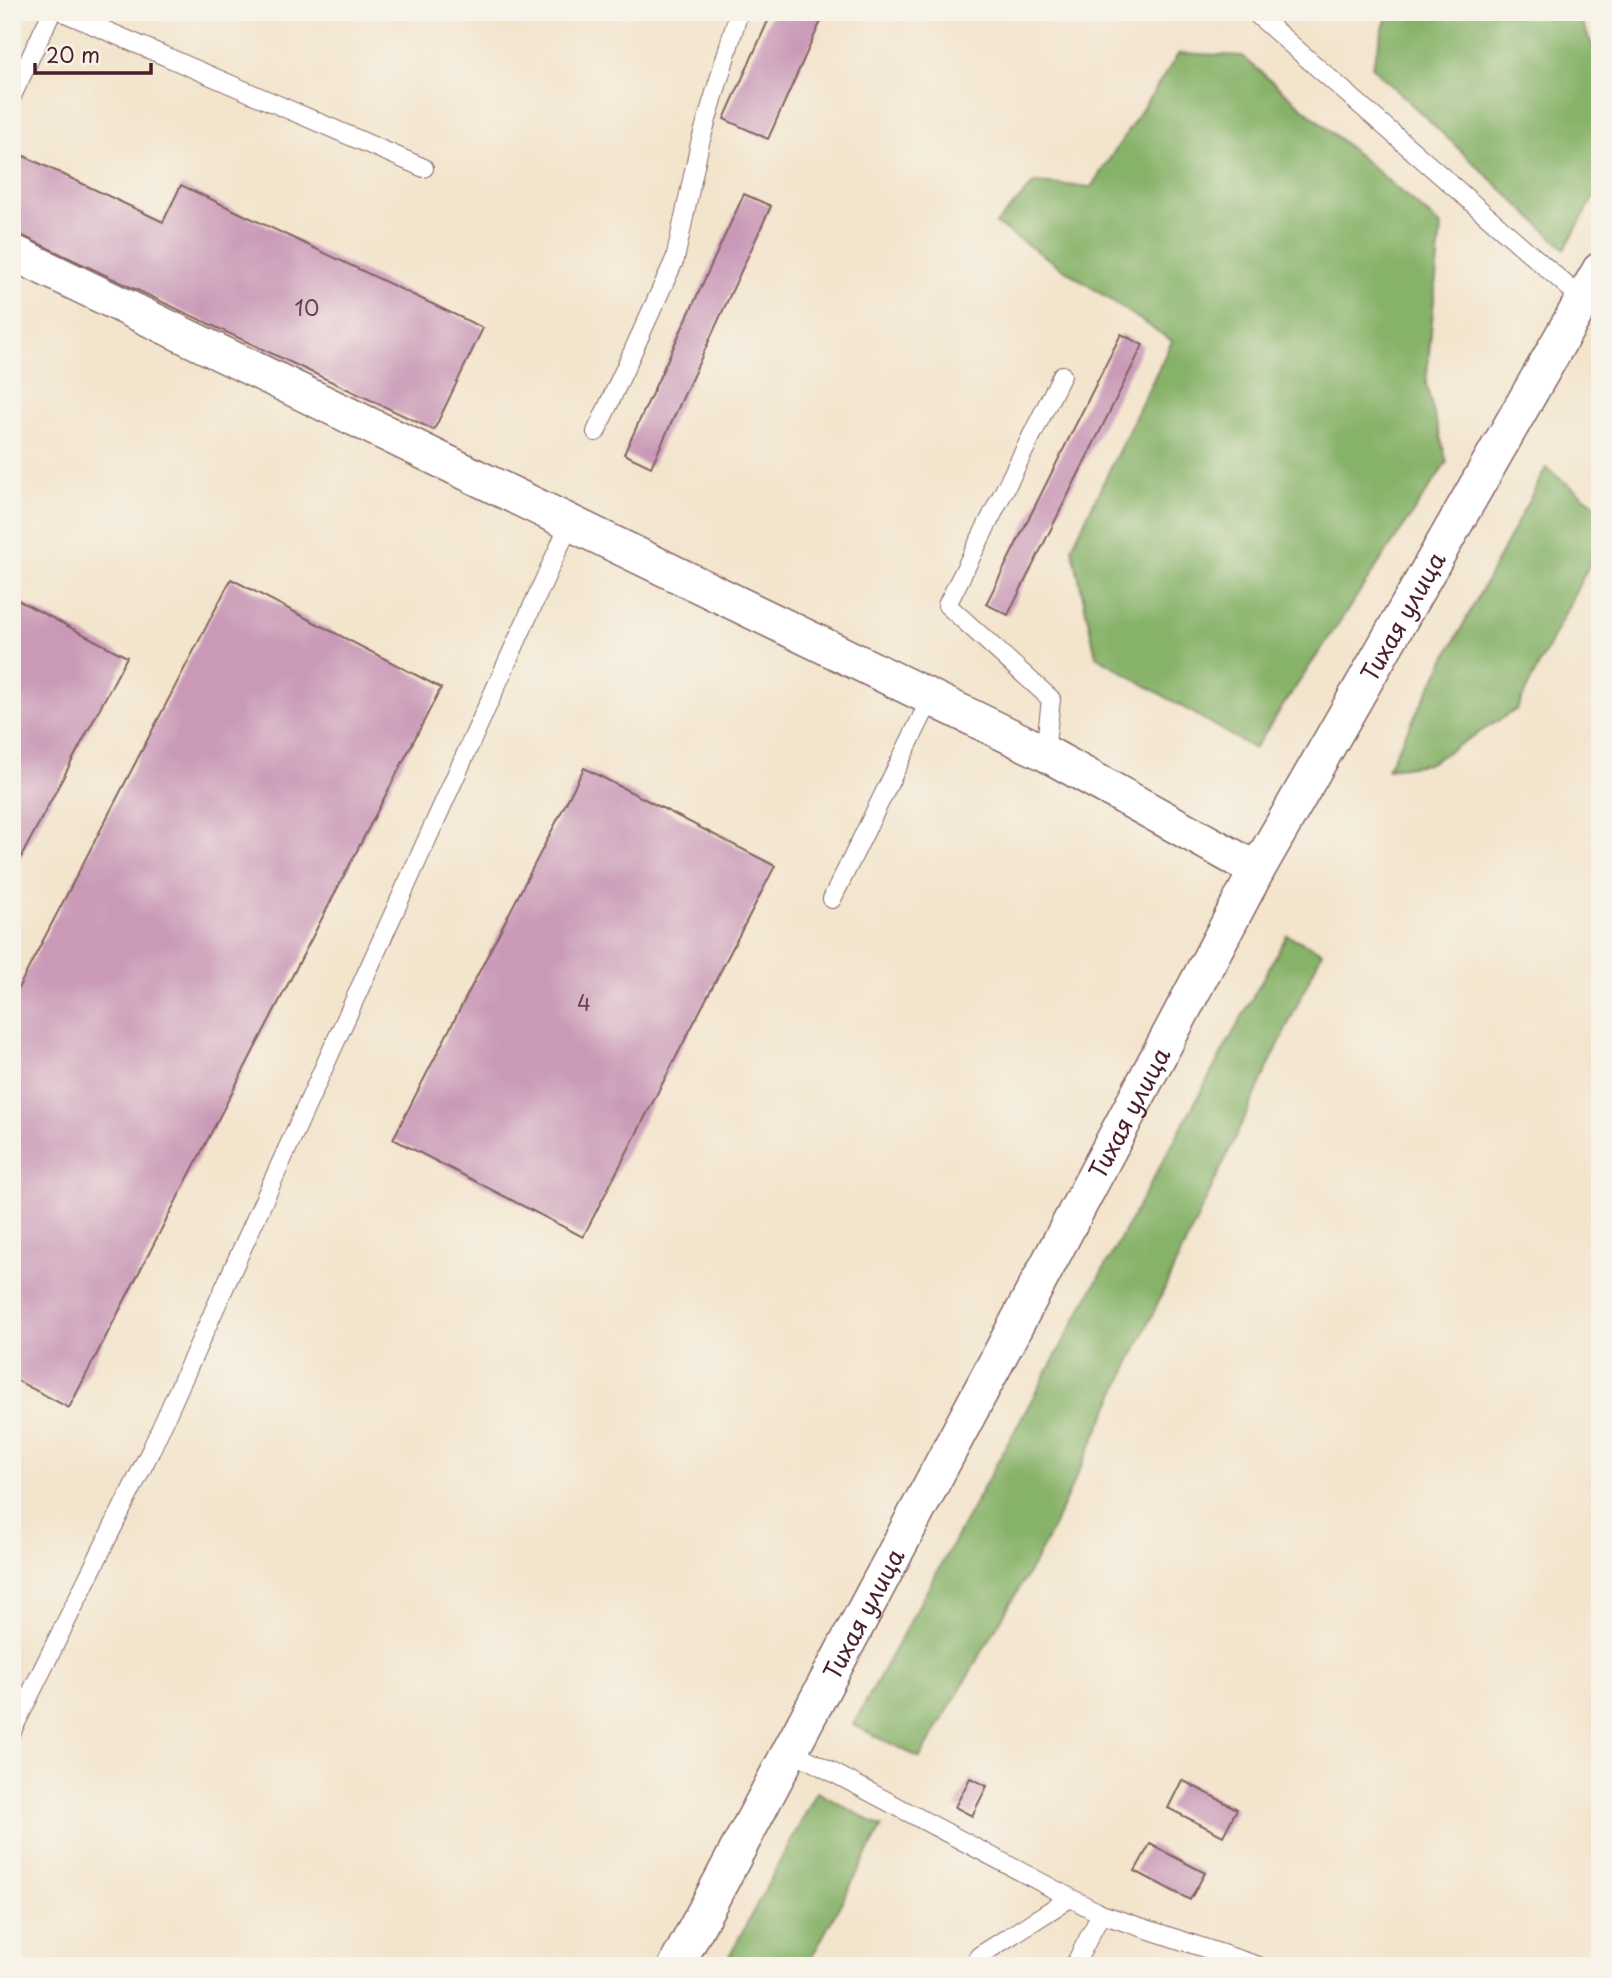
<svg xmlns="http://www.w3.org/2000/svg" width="1612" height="1978" font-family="'Playpen Sans',sans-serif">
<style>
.forest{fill:#87b269;stroke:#68684a;stroke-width:2}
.building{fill:#c999b7}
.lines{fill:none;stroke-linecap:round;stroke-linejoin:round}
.service-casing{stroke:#856463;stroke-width:20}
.minor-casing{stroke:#856463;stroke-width:38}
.service{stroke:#fff;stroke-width:18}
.minor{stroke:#fff;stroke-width:35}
.labels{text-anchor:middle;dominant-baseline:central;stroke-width:5;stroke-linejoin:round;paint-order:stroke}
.number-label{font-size:21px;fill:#6a3e4e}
.street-label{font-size:24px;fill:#4a1f2b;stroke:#f7f3e8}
</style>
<rect width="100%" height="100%" fill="#f7f3e8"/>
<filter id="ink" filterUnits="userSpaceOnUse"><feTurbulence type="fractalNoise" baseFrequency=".0143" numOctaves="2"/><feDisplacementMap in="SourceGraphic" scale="14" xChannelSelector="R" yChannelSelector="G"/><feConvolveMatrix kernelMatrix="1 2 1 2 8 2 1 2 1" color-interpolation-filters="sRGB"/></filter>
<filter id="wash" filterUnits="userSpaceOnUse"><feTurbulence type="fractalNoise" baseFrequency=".00686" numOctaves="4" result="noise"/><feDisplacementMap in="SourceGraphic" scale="28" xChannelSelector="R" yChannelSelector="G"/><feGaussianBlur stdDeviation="1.57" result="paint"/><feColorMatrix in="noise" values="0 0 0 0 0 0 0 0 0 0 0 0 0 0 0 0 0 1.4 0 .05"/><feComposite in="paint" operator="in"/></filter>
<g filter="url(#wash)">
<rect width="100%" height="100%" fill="#f3e4cc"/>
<path class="forest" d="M1388 12H1577L1600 62V186L1565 249 1372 67Z
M1179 53 1242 56 1441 226 1426 384 1447 462 1254 749 1096 656 1072 547 1172 341 996 224 1034 183 1091 187Z
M1546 468 1600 508V543L1517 709 1428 764 1387 769Z
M1287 935 1322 952 1044 1546 920 1758 853 1725Z
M817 1792 882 1827 807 1966H724Z"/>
<g id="blocks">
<path class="building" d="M772 12H825L768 139 724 119Z
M24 156 163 222 181 185 483 328 434 430 12 231V181Z
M744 194 771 206 651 467 624 454Z
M1121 334 1143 345 1008 615 986 604Z
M231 579 441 688 69 1408 12 1378V1000Z
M12 597 127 657 12 874Z
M584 768 775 866 583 1237 393 1139Z
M970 1778 987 1786 972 1816 955 1807Z
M1182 1780 1237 1809 1223 1836 1168 1808Z
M1150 1844 1205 1873 1190 1900 1135 1871Z"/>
</g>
</g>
<g filter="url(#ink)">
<use href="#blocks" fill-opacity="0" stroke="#856463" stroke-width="2"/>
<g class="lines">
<g class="service-casing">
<path id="service" d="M63 12 424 168
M1254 12 1582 299
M12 96 52 12
M596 432 675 259 700 143 739 12
M1045 753 1051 699 947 605 1062 375
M832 899 931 698
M12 1731 151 1450 570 523
M792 1751 1101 1914 1074 1966
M1101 1914 1259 1966
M973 1966 979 1956 1070 1898"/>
</g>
<g class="minor-casing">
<g id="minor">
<path d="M12 252 1045 753 1257 870"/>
<path id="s1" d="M676 1966 1257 870 1600 270"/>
</g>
</g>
<use href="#service" class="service"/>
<use href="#minor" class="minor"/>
</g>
</g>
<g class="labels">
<g class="number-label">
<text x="307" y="307">10</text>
<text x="584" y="1002">4</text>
</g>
<g class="street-label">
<text stroke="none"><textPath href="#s1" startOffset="1533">Тихая улица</textPath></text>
<text stroke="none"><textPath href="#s1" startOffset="966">Тихая улица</textPath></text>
<text stroke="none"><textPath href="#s1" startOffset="399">Тихая улица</textPath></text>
</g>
</g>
<rect width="1612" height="1978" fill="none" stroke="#f7f3e8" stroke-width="42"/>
<path d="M35 63v10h116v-10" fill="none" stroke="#4a1f2b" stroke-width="3.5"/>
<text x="46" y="63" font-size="21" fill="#4a1f2b" stroke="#f7f3e8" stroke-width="5" paint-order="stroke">20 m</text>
</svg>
